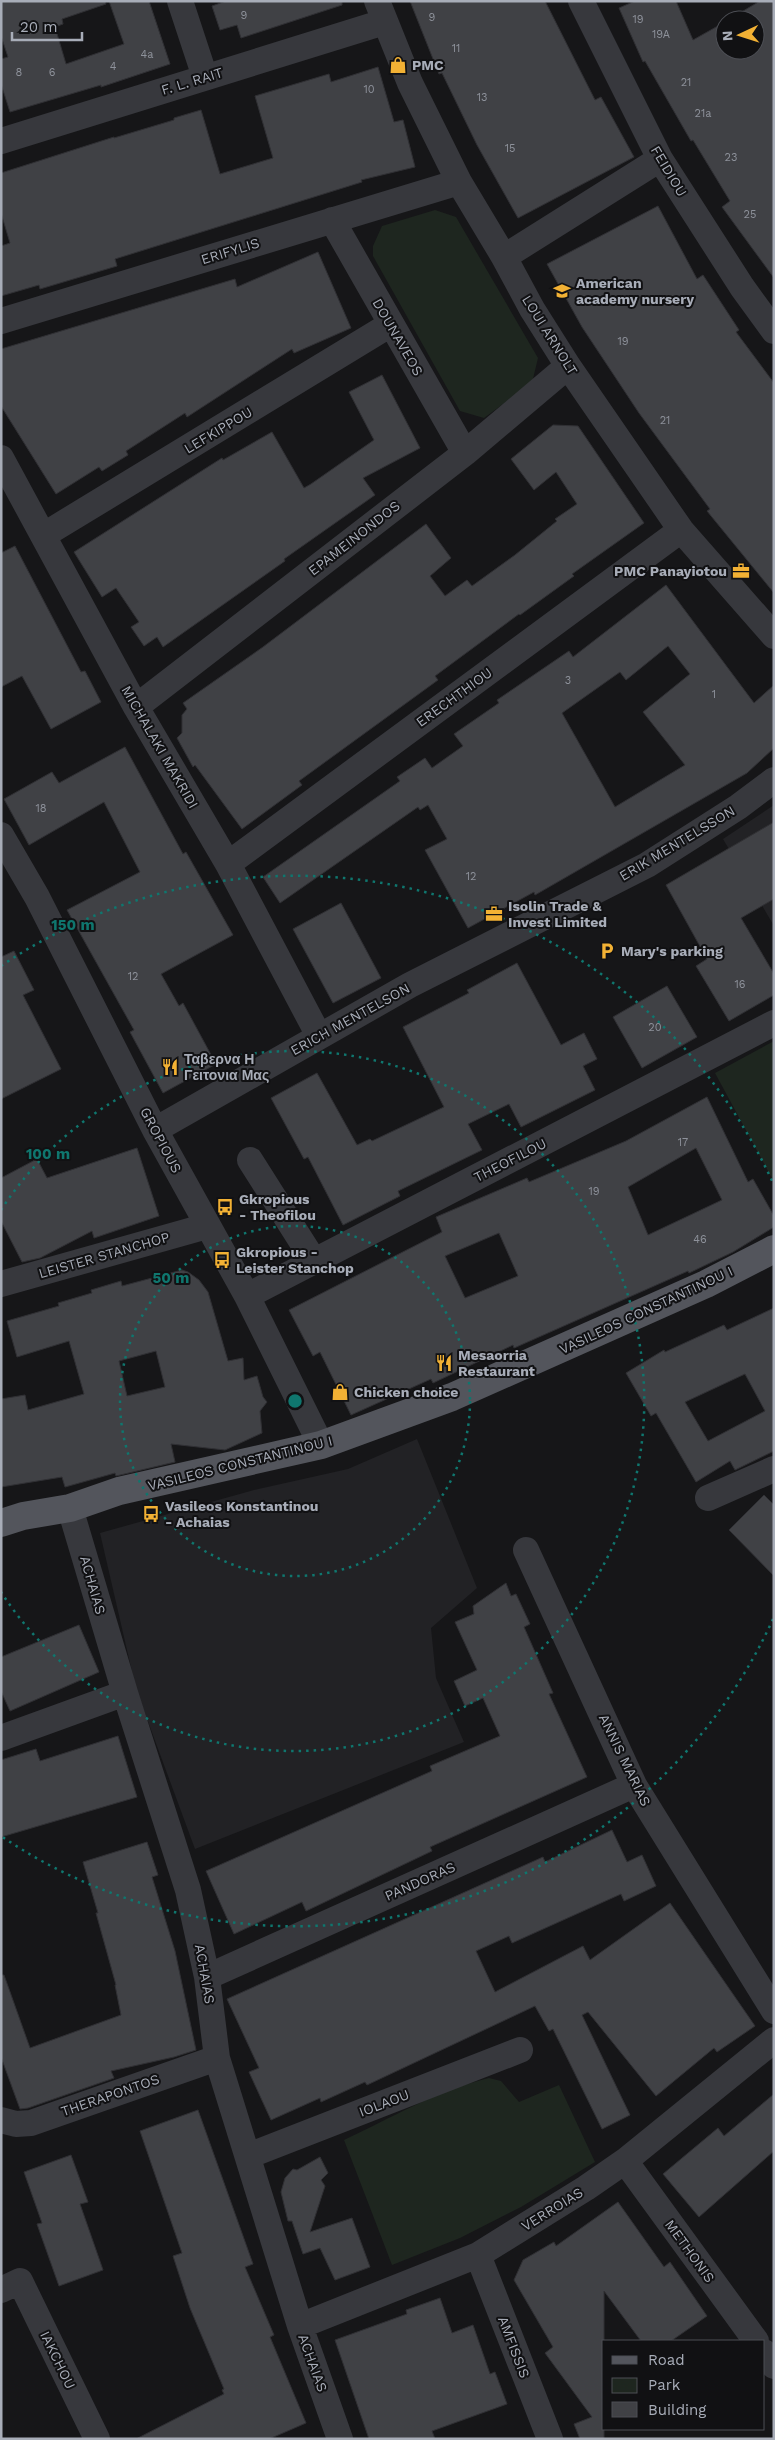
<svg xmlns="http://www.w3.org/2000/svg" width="775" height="2440" font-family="'Work Sans',sans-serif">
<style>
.built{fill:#222225}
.green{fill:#1e261f}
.building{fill:#404145;stroke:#303034;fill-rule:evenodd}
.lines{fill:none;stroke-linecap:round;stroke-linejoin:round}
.minor{stroke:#37383d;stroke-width:26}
.major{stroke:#53555c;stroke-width:28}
.ring{fill:none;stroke:#0f766e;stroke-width:2.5;stroke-dasharray:2.5 5}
.labels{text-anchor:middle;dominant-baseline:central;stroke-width:4;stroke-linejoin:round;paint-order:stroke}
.number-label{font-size:11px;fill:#8e929b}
.poi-label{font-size:14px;font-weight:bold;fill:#a8adb8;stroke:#111113;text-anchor:start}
.street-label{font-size:14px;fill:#a8adb8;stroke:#111113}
.centre{fill:#0f766e;stroke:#111113;stroke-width:2.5}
.ring-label{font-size:15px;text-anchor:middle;font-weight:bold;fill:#0f766e;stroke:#111113;stroke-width:4;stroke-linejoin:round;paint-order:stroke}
</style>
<rect width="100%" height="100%" fill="#161618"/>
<path class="built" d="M774 805V926L723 839Z
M417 1439 477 1588 431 1628 436 1678 464 1742 195 1849 136 1689 100 1533 254 1490 348 1469Z"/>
<path class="green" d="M435 210 456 217 538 358 532 383 484 418 460 411 373 256V246L382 226Z
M774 1041V1182L715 1073Z
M489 2078 501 2081 519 2102 559 2085 595 2162 521 2207 460 2238 392 2265 344 2140C391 2118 438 2090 489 2078Z"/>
<path class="building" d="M1 1H105L106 4 62 19 63 24 55 27 66 64 124 44 109 1H149L170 64 101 87V85L10 112 1 84V59L8 57 1 36Z
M226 1H342V5L241 38 237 25 220 30 212 6Z
M410 1H545L595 100 601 97 634 157 518 218 477 145 442 73 439 74Z
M635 1H676L693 40 725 22V50H755V20H728L760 1H774V278L722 207 730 201 693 140 691 141 645 61 643 62 619 8Z
M378 67 394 122 403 120 415 167 361 180 362 182 115 259 117 266 40 289 39 285 1 296V246L10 243 1 213V173L114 137V138L174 120V118L201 110 220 174 273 158 255 96 329 74 331 82Z
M658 206 697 279 703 275 739 330 736 332 774 383V593L707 511 710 509 639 413 582 327 547 264Z
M318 252 351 328 294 353 292 349 187 417 185 413 126 451 128 455 102 471 99 467 56 494 1 406V349L235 279 237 287Z
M382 375 420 448 363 478 375 495 284 559 285 561 163 647 157 637 144 646 131 627 139 622 116 588 102 597 74 552 222 458 223 460 272 432 304 488 311 484 374 440 349 392Z
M553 425 578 426 644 523 572 574 574 576 520 615 519 614 435 676 438 680 299 781 302 785 242 829 195 765 193 767 177 738 182 733V715L187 709 183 703 263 647 426 524 451 558 430 576 445 596 467 580 472 586 515 555 557 521 555 519 577 504 556 472 534 490 511 459Z
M15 546 81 672 85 671 101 702 51 729 22 676 1 687V553Z
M666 585 754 703 774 685V748L747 773 535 895 534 892 468 928 425 850 447 839 428 805 420 810 418 807 280 903 263 877 400 781 397 777 425 758 432 768 463 746 454 734 499 703 497 700 569 651 573 657ZM668 646 690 674 643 712 685 765 615 807 562 713 620 672 626 680Z
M125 747 183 854 186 852 233 935 161 974 179 1006 183 1003 216 1064 163 1093 130 1032 134 1030 67 910 140 872 104 802 29 845 4 799 52 772 59 783Z
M774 822V899L741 918 774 974V995L729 1021 696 966 707 959 666 885Z
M341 903 381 978 333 1003 293 929Z
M14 951 34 990 23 995 61 1069 1 1099V957Z
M517 963 561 1045 584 1033 597 1059 583 1066 595 1090 521 1127 509 1104 468 1124 482 1150 398 1191 400 1196 343 1225 308 1157 304 1159 271 1098 317 1073 357 1145 370 1139 372 1141 444 1107 403 1027 469 993 467 990Z
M667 986 697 1037 642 1068 613 1017Z
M707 1097 748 1182 753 1179 774 1216V1227L733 1252 689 1273 688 1271 514 1348 513 1345 433 1383 431 1379 351 1415 320 1352 313 1356 289 1310 442 1232 436 1217 527 1178 529 1182 626 1141ZM696 1148 722 1200 648 1235 628 1187ZM499 1233 518 1276 465 1298 445 1256Z
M137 1148 159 1216 94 1238 92 1231 40 1258 22 1262 1 1221V1178L37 1159 47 1178Z
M182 1270 188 1272 199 1280 208 1292 228 1361 243 1358 244 1380 257 1376 263 1397 267 1402 260 1411 262 1433 225 1450 171 1444 175 1462 116 1476 115 1473 65 1487 62 1477 1 1487V1399L25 1395 28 1410 84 1394 69 1341 17 1357 7 1321 59 1306 58 1303 92 1293 91 1290 121 1281 122 1286ZM156 1351 165 1387 127 1396 119 1361Z
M774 1308V1451L735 1470 730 1461 696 1482 656 1413 651 1416 626 1373 664 1350 665 1352 724 1325 727 1330ZM745 1374 765 1411 708 1441 685 1402Z
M764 1495 774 1505V1576L729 1530Z
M506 1583 511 1596 516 1594 530 1624 524 1627 553 1693 549 1694 587 1777 430 1847 432 1851 306 1911 302 1902 234 1934 206 1871 432 1771 430 1766 500 1736 483 1698 465 1706 454 1681 477 1670 455 1622 474 1614 473 1606Z
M79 1625 99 1672 10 1711 1 1691V1657Z
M118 1736 137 1797 1 1837V1760L36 1749 40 1761Z
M612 1830 627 1862 642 1855 656 1886 624 1901 621 1894 512 1943 509 1936 476 1951 495 1992 583 1946 590 1960 670 1903 755 2026 717 2052 714 2048 656 2096 588 2012 582 2015 630 2115 602 2129 553 2029 549 2031 535 2006 367 2085 365 2082 321 2102 320 2098 271 2120 249 2072 259 2068 227 1999 543 1857 545 1862Z
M147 1842 158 1875 152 1877 175 1951 196 2050 174 2057 111 2071 114 2078 28 2108 20 2109 1 2057V1975H4L30 2048 121 2015 115 1985H116L96 1913H98L83 1862Z
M774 2094V2151L699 2217 663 2174 718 2128 724 2136Z
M198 2110 253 2264 245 2267 274 2335 270 2337 306 2423 269 2439H136L224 2394 222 2390 224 2389 190 2308 173 2256 182 2253 140 2131Z
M71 2155 88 2202 80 2204 103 2270 59 2286 37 2224 42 2223 24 2172Z
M320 2157 328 2173 321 2180 325 2186 310 2232 352 2218 370 2267 335 2280 320 2248 303 2254 292 2221H288L281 2192 285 2178 293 2169 297 2170Z
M618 2202 664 2267 670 2262 707 2316 671 2341H641L604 2291V2439H580L574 2424 592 2417 545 2353 553 2347 514 2280 523 2260 554 2242 556 2246Z
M440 2298 452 2333 473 2325 490 2374 495 2372 507 2404 432 2431 435 2439H369L335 2340 407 2314 406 2310Z"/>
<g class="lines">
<path class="minor" d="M180 1 205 77
M377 1 410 83 459 182 504 257 532 309 568 366 681 530 774 636
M581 1 660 159 742 287 774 331
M1 141 384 22
M332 220 465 453
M504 257 660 159
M1 321 459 182
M1 458 136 707 228 864 319 1036
M44 535 391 324
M136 707 465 453 568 366
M1 835 37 897 155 1130 247 1296 321 1445
M228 864 681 530
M155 1130 410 985 647 865 738 807 774 780
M250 1160 314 1261
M1 1284 207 1226
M247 1296 774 1023
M708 1498 774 1469
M70 1508 125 1693 188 1890 207 1977 217 2058 300 2326 340 2439
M526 1550 634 1785 774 2011
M1 1738 125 1693
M207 1977 634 1785
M1 2120 16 2124 31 2123 217 2058
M248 2156 520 2050
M625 2161 756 2341
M478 2255 550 2439
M1 2290 20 2281 97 2439
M300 2326 478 2255 586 2188 625 2161 774 2040
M764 2352 774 2366"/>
<path class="major" d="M1 1523 23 1516 70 1508 119 1491 321 1445 452 1397 706 1284 774 1249"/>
</g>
<g class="ring">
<circle cx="295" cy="1401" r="175"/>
<path d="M1 1210A350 350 0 1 1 1 1592"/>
<path d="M773 1619A525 525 0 0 1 1 1836M1 966A525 525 0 0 1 773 1183"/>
</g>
<defs>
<g id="shop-bare" transform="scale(1.35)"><path d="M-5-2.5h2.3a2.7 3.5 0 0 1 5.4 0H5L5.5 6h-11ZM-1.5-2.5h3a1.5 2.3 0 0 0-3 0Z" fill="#f2b134" stroke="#111113" stroke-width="2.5" paint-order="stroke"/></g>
<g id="school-bare" transform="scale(1.35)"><path d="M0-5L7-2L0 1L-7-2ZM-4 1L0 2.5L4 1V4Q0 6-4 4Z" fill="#f2b134" stroke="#111113" stroke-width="2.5" paint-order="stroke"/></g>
<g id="office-bare" transform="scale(1.35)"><path d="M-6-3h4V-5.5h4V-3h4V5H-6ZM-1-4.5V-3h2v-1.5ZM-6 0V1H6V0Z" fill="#f2b134" stroke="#111113" stroke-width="2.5" paint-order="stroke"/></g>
<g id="parking-bare" transform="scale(1.35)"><path d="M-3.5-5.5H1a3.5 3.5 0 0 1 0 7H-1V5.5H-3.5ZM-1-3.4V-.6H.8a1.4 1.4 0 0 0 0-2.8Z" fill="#f2b134" stroke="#111113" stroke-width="2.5" paint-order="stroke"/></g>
<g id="restaurant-bare" transform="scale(1.35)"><path d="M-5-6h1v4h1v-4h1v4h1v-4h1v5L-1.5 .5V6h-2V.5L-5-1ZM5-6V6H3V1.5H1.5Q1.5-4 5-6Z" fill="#f2b134" stroke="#111113" stroke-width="2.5" paint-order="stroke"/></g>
<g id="bus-bare" transform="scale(1.35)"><path d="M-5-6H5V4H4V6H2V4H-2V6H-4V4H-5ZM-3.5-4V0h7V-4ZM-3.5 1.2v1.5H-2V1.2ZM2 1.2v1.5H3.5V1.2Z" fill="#f2b134" stroke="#111113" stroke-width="2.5" paint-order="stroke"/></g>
</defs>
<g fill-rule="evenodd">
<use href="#shop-bare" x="398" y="65"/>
<use href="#school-bare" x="562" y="291"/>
<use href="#office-bare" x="741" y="571"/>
<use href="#office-bare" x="494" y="914"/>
<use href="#parking-bare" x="607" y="951"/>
<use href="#restaurant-bare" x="170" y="1067"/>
<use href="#bus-bare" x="225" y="1207"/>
<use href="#bus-bare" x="222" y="1260"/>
<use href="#restaurant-bare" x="444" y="1363"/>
<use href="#shop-bare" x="340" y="1392"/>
<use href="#bus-bare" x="151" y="1514"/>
</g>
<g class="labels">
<g class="number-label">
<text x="244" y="15">9</text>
<text x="432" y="17">9</text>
<text x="638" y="19">19</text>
<text x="661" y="34">19A</text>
<text x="456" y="48">11</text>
<text x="147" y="54">4a</text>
<text x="113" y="66">4</text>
<text x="19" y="72">8</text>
<text x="52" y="72">6</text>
<text x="686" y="82">21</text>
<text x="369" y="89">10</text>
<text x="482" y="97">13</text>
<text x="703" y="113">21a</text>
<text x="510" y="148">15</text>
<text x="731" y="157">23</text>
<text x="750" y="214">25</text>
<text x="623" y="341">19</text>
<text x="665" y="420">21</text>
<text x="568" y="680">3</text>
<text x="714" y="694">1</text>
<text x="41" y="808">18</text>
<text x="471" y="876">12</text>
<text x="133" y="976">12</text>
<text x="740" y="984">16</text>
<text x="655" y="1027">20</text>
<text x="683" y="1142">17</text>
<text x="594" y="1191">19</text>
<text x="700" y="1239">46</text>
</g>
<g class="poi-label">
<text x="412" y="65">PMC</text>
<text x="576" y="283">American<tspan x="576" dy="16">academy nursery</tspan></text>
<text x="727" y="571" text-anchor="end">PMC Panayiotou</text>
<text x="508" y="906">Isolin Trade &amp;<tspan x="508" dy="16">Invest Limited</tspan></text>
<text x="621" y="951">Mary's parking</text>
<text x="184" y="1059">Ταβερνα Η<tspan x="184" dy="16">Γειτονια Μας</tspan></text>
<text x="239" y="1199">Gkropious<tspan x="239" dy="16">- Theofilou</tspan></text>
<text x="236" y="1252">Gkropious -<tspan x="236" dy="16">Leister Stanchop</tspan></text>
<text x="458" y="1355">Mesaorria<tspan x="458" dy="16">Restaurant</tspan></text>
<text x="354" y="1392">Chicken choice</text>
<text x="165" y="1506">Vasileos Konstantinou<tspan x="165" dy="16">- Achaias</tspan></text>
</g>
<g class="street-label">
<text transform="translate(192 81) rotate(-17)">F. L. RAIT</text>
<text transform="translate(669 171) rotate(59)">FEIDIOU</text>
<text transform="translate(230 251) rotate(-17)">ERIFYLIS</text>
<text transform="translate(550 335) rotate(58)">LOUI ARNOLT</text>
<text transform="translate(398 337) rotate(60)">DOUNAVEOS</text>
<text transform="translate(218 430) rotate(-31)">LEFKIPPOU</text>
<text transform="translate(354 538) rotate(-38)">EPAMEINONDOS</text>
<text transform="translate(454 697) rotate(-36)">ERECHTHIOU</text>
<text transform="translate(160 747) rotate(60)">MICHALAKI MAKRIDI</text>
<text transform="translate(677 843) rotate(-31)">ERIK MENTELSSON</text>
<text transform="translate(350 1019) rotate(-29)">ERICH MENTELSON</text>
<text transform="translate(161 1140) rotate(62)">GROPIOUS</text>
<text transform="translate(510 1160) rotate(-27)">THEOFILOU</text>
<text transform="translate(104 1255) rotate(-16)">LEISTER STANCHOP</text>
<text transform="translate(646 1310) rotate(-25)">VASILEOS CONSTANTINOU I</text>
<text transform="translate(240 1463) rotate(-14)">VASILEOS CONSTANTINOU I</text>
<text transform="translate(93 1585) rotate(74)">ACHAIAS</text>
<text transform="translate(625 1760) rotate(64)">ANNIS MARIAS</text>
<text transform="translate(420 1881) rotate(-24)">PANDORAS</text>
<text transform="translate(205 1974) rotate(80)">ACHAIAS</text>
<text transform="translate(110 2095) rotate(-19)">THERAPONTOS</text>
<text transform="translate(384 2103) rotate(-21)">IOLAOU</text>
<text transform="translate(552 2209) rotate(-32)">VERROIAS</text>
<text transform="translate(690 2251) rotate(54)">METHONIS</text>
<text transform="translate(514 2347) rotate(69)">AMFISSIS</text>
<text transform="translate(58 2360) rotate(64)">IAKCHOU</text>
<text transform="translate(313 2363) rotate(70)">ACHAIAS</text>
</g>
</g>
<circle cx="295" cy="1401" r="8" class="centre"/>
<g class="ring-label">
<text x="73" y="930">150 m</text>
<text x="48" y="1159">100 m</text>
<text x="171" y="1283">50 m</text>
</g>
<rect width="775" height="2440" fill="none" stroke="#a8adb8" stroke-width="5"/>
<rect x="602" y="2340" width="162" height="90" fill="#111113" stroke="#4d4f55"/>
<rect x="612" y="2356" width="25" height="8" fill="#53555c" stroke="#4d4f55"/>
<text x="648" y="2365" font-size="15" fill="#a8adb8">Road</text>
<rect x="612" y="2378" width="25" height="15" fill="#1e261f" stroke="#4d4f55"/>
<text x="648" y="2390" font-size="15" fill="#a8adb8">Park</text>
<rect x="612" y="2402" width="25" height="15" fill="#404145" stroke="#4d4f55"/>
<text x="648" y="2415" font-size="15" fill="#a8adb8">Building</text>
<g transform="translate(740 35) rotate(266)"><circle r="24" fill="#111113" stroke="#4d4f55"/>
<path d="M0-4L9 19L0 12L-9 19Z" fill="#f2b134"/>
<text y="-8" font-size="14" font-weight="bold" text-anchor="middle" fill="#a8adb8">N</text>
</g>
<path d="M12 32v8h70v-8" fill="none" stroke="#a8adb8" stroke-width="2.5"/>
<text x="20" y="32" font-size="15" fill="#a8adb8" stroke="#111113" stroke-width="4" paint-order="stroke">20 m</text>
</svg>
